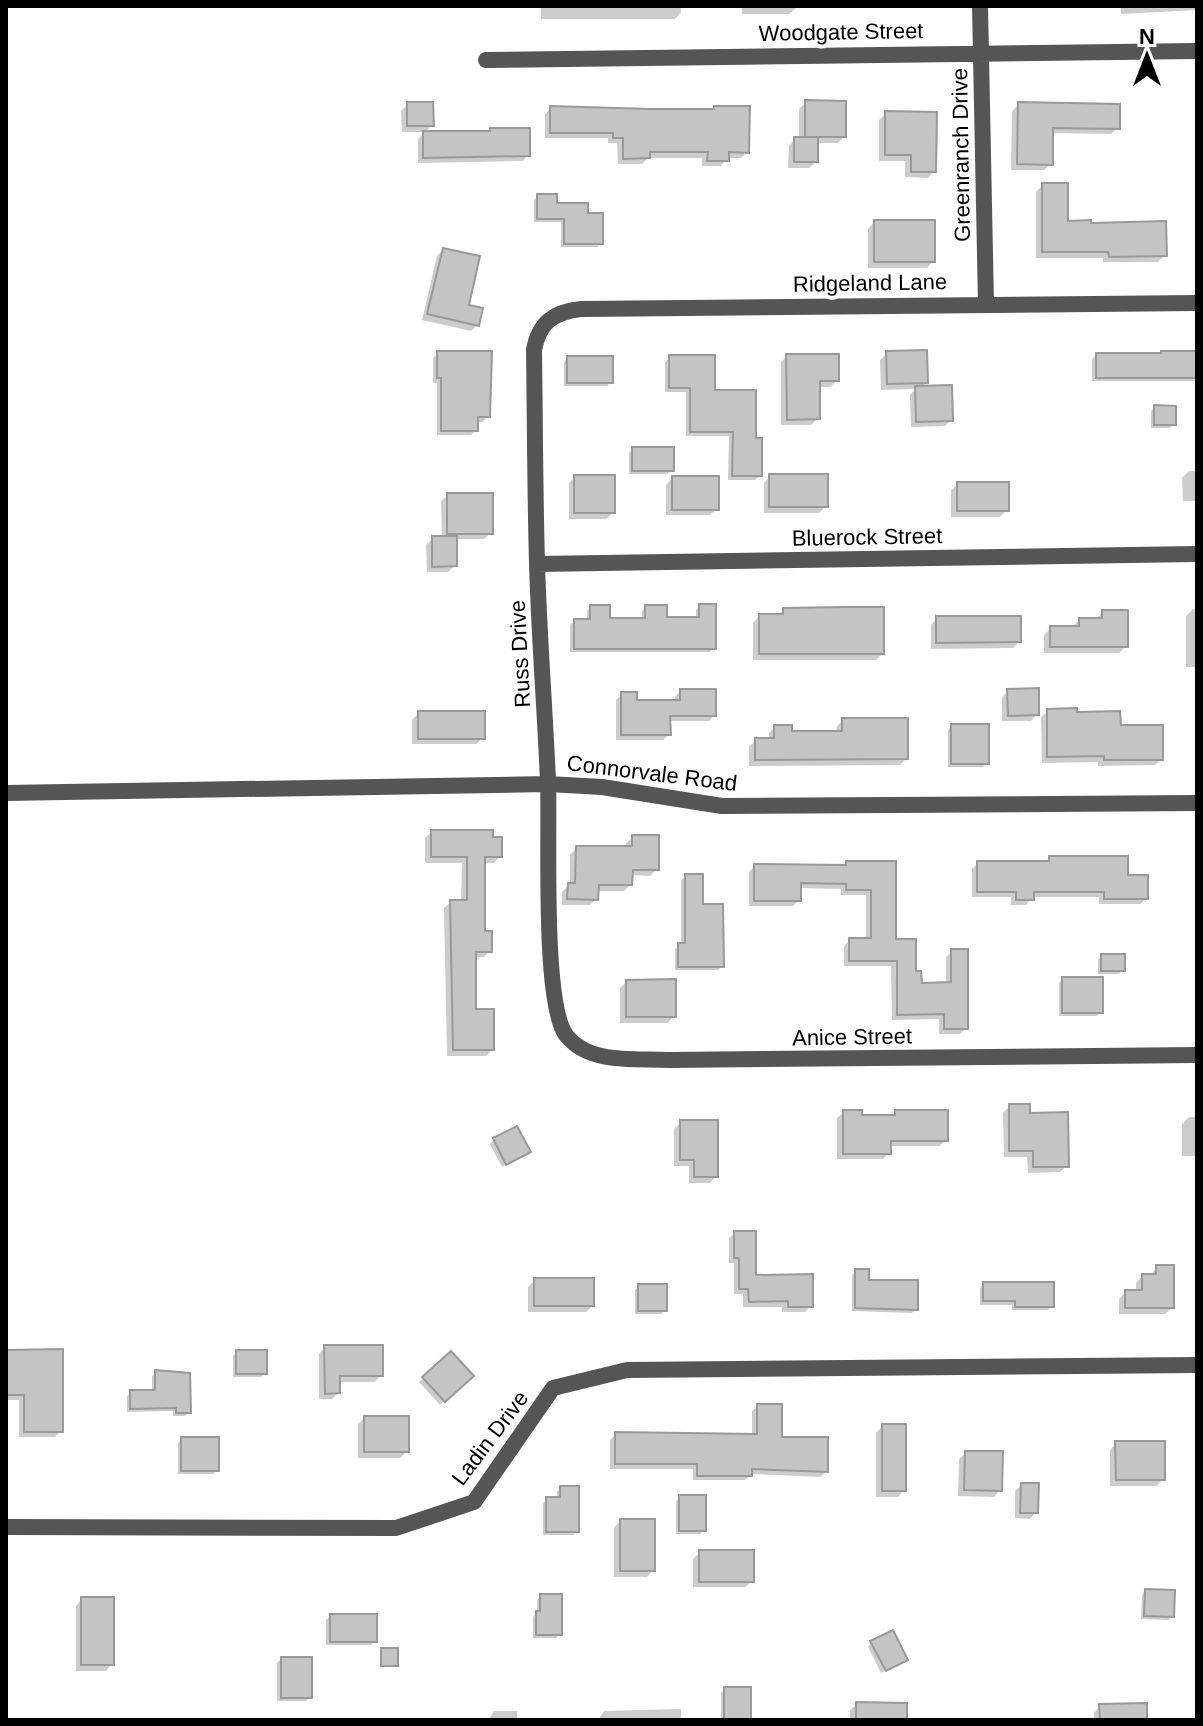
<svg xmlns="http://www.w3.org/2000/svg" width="1203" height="1726" font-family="Arial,sans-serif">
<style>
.shadow{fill:#0003}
.building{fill:#c4c4c4;stroke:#999;stroke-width:2}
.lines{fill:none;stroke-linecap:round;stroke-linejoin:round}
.street{stroke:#555;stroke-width:16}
.labels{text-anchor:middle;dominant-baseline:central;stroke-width:8;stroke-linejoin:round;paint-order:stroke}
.street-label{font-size:22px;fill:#000;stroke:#fff}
</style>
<rect width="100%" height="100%" fill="#fff"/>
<path class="shadow" d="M541 6H681V12L675 19H541Z
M742 6H796V8L789 14H742Z
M1121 6H1197V10L1121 14Z
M806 102 844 137 838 143H816V162L809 168H788L789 146 795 139H799V109Z
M408 104 432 125 425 132H402L401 111Z
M1019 104 1118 128 1111 134 1051 133V164L1044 170H1011L1012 111Z
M551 108 711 111 715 108 747 152 741 158H727L721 166H702V158H648L642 164H618L617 143H608V138H545V114Z
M886 113 934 171 928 178 905 177V161H879V120Z
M424 133 528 155 523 161 418 163V139Z
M1043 185 1066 223 1165 255 1158 262H1103V258H1036V192Z
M538 196 555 205 586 215 601 243 597 247H561V222H534V200Z
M874 222 933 261 927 268H868V229Z
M443 250 466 307 477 325 471 331 422 320 437 256Z
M438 353 488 416 483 422H476V430L471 435H437V383H433V358Z
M887 353 926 383 920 388 951 420 945 426 911 427 910 395 915 389 881 390 880 360Z
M1197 353V378L1194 381H1092V359L1096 355Z
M787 356 837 380 831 387H818V418L811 425H781V362Z
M670 357 713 392 754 440 760 476 755 480H728L729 436H686V392H665V362Z
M568 358 611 382 607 386H564V362Z
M1155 407 1174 424 1170 428H1151V411Z
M633 449 672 470 668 474H629V453Z
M1189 471H1197V501H1183L1182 478Z
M770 476 826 506 819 513H764V483Z
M575 477 613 512 607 519H569V483Z
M672 478 717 509 710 515H666V485Z
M958 484 1007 510 1000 517H951V490Z
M448 495 491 533 484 539H455V565L448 572H427L426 545 433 538H442L441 501Z
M700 606 714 648 710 652H570V625L574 621H587V611L591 607 608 620H642V611L646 607 665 619H696V610Z
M1193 609H1197V667H1186V616Z
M784 610 882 654 876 660H753V623L759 616H777Z
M1103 612 1126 646 1119 653H1044V635L1051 628 1073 626 1080 620 1096 619Z
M937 618 1019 642 1013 648 931 649V625Z
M680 691 714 715 709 721H668L669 735 663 740H616V700L622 694 635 702H675V697Z
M1008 691 1037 714 1031 721H1002V697Z
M1048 711 1075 714 1161 759 1155 765 1098 766V762L1042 763 1041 717Z
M419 713 483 738 476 744H412V720Z
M843 720 906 759 900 765 749 766V747L756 740H769V733L775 727 790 733H837V726Z
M952 726 987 763 983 767H948V730Z
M431 832 500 856 494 863H483L482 933 490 951 484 957H474V1011L492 1050 486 1056H447L444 908 451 902H461L462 863H425V838Z
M633 837 657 869 650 876 631 875 630 885 624 891H597L596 899 590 905H562V892L570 884V854L577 848H626V843Z
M1049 858 1126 877 1146 899 1140 904H1099V897H1032L1026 905H1011V897H972V869L978 863H1044Z
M847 863H894V941L920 985 946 984V957L952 951 966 1028 960 1034H939V1019L892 1020 891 966H844V946L850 940H866V895H841V889L799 888V900L793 906H749V872L755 866 843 867Z
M685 876 701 906 722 966 718 970H675V949L681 945V880Z
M1102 956 1123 970 1119 974H1098V960Z
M1063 979 1101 1012 1097 1016H1059V983Z
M626 982 674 1016 668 1023H620V988Z
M1010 1106 1028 1115 1067 1166 1060 1172 1028 1173 1027 1157H1004L1003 1113Z
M844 1112 860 1117H891L896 1112 946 1140 939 1146H889V1153L883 1159H837V1118Z
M1189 1117H1197V1156H1182V1124Z
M681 1122 716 1176 710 1183H689V1166H674V1129Z
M494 1140 528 1152 502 1167 490 1144Z
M735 1233 754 1277 811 1306 805 1312H782V1307H743V1294H734V1263H729V1238Z
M1157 1267 1172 1308 1165 1314H1119V1299L1126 1292H1136V1283L1142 1276H1150Z
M856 1271 867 1282 916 1309 912 1313 852 1311V1275Z
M535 1280 592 1306 586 1312H528V1287Z
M984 1284 1052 1306 1048 1310H1012V1305H980V1288Z
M639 1286 665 1310 661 1314H635V1290Z
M325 1347 381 1375 375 1382H338V1393L332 1399H319V1354Z
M6 1352 61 1431 55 1437H19V1400H6Z
M237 1352 265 1373 261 1377H233V1356Z
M451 1354 471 1376 440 1405 419 1382Z
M156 1372 189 1412 185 1416H173V1411L127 1412V1396L131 1392H152V1376Z
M758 1406 780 1439 826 1472 820 1477 751 1474 745 1480H693V1469H610V1440L616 1434 752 1436V1411Z
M365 1418 407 1451 400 1458H358V1424Z
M882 1426 904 1490 898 1497H876V1433Z
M182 1439 217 1470 213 1474H178V1443Z
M1116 1443 1163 1479 1157 1486H1110V1450Z
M965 1453 1000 1490 994 1497 958 1496 959 1459Z
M1021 1485 1036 1512 1030 1519 1015 1518V1491Z
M561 1488 577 1531 573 1535H543V1503L547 1499H557V1492Z
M680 1497 704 1530 700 1534H676V1501Z
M620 1521 653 1570 647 1577H614V1528Z
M700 1552 752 1581 745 1587H693V1559Z
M1146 1591 1172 1616 1168 1620 1141 1619 1142 1595Z
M541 1596 560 1634 556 1638H533V1617L537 1612V1600Z
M82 1599 112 1664 106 1671H76V1606Z
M330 1616 375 1641 371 1645H326V1620Z
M872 1643 905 1660 881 1673 868 1647Z
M281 1659 310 1697 306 1701H277V1663Z
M725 1689 749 1720H721V1693Z
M857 1704 905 1720H832L850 1719V1710Z
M1100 1706 1145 1720H1094V1713Z
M681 1709V1720H598L604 1711Z
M494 1711H517V1720H488Z
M954 1718H985V1720H952Z"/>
<path class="building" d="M805 100 846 101V137H805Z
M407 102H433L434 126H407Z
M1018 102 1120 104V129L1053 128V165L1017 164Z
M550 106 650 109H714V106H750L749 153 729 152V161H707L708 152H650V158L623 159V138H613V133H550Z
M885 111 937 112 936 172H911V155H885Z
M490 128H530V156L423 158V131H490Z
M794 137H818V162H794Z
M1042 183H1068V221L1091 220V223L1166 221 1167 256 1109 257 1108 252H1042Z
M537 194H557V203H588V213H603V244H564V219H537Z
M874 220H935V262H874Z
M443 248 480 256 469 305 483 308 479 326 427 314Z
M927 350 928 383 887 384 886 351Z
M437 351H492L490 417H478V431H441V378H437Z
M1161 351H1197V378H1096V353H1161Z
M786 354H839V381H820V419L787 420Z
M669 355H715V390H756V438H762V476H732L733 432H690V388H669Z
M567 356H613V383H567Z
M952 385 953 421 916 422 915 386Z
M1154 405 1176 406V425H1154Z
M632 447H674V471H632Z
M769 474H828V507H769Z
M574 475H615V513H574Z
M672 476H719V510H672Z
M957 482H1009V511H957Z
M447 493H493V534H447Z
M432 536H457V566L432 567Z
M699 604H716V649H574V619H590V605H610V618H645V605H667V617H699Z
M846 607H884V654H759V614H783V608Z
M1102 610H1128V647H1050V626H1079V618H1102Z
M936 616H1021V642L936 643Z
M1039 688V715L1008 716 1007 689Z
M680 689H716V716H670L671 735H621V692H637V700H680Z
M1077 708V712L1120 711 1121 725H1163V760H1104V756L1047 757V709Z
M418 711H485V739H418Z
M842 718H908V759L755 760V738H774V725H792V731H842Z
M951 724H989V764H951Z
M431 830H493V837H502V857H485V931H492V952H476V1009H494V1050H453L450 900H467V857H431Z
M632 835H659V870H633L632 885H599L598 900 567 899 568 883H575L576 846H632Z
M1049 856H1128V875H1148V899H1104V892H1034V900H1016V892H977V861H1049Z
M846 861H896V939H916V971H921L922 983 951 982V949H968V1029H944V1014L897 1015V961H849V938H871V890H846V884L801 883V901H754V864L846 865Z
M685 874H703V904H723L724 967H678V943H685Z
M1101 954H1125V971H1101Z
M1062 977H1103V1013H1062Z
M676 979V1017H626V980Z
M1009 1104H1030V1113L1068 1112 1069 1167H1033V1151H1009Z
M843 1110H862V1115H895V1110H948V1141H891V1154H843Z
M680 1120H718V1177H694V1160H680Z
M517 1126 531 1152 506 1165 493 1138Z
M734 1231H756V1275L813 1274V1307H788V1301L749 1302 748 1289H739V1258H734Z
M1156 1265H1174V1308H1125V1290H1142V1274H1156Z
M855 1269H869V1280H918V1310L855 1308Z
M534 1278H594V1306H534Z
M983 1282H1054V1307H1015V1301H983Z
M638 1284H667V1311H638Z
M324 1345H383V1376H340V1393L325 1394Z
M63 1349V1432H24V1395H6V1350Z
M236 1350H267V1374H236Z
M451 1351 474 1376 445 1402 422 1377Z
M155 1370 190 1373 191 1413H176V1408L130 1409V1390H155Z
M757 1404H782V1437H828V1472L752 1469V1476H697V1464H615V1432L757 1434Z
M364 1416H409V1452H364Z
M882 1424H906V1491H882Z
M181 1437H219V1471H181Z
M1115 1441H1165V1480H1116Z
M965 1451H1003L1002 1491 964 1490Z
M1021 1483H1039L1038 1513H1020Z
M560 1486H579V1532H546V1497H560Z
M679 1495H706V1531H679Z
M620 1519H655V1571H620Z
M699 1550H754V1582H699Z
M1145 1589 1175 1590 1174 1617 1144 1616Z
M540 1594H562V1635H536V1611H540Z
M81 1597H114V1665H81Z
M330 1614H377V1642H330Z
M893 1630 908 1660 886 1671 870 1641Z
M381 1648H398V1666H381Z
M281 1657H312V1698H281Z
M724 1687H751V1720H724Z
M856 1702 907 1703V1720H856Z
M1147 1703V1720H1100L1099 1704Z"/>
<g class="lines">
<path class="street" d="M980 6 986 304
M486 60 1197 51
M1197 303 581 309C554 312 539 322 534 350 535 421 535 492 537 563 539 636 545 709 548 782 550 831 542 1002 566 1035 589 1065 636 1058 669 1060L1197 1055
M537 564 1197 554
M6 793 548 784 602 787 722 806 1197 803
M6 1527 396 1528 474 1502 553 1388 627 1370 1197 1365"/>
</g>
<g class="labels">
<g class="street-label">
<text transform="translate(841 32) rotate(-1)">Woodgate Street</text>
<text transform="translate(961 155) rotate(-91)">Greenranch Drive</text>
<text transform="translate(870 283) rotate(-1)">Ridgeland Lane</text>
<text transform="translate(867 537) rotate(-1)">Bluerock Street</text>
<text transform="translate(520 654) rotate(-93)">Russ Drive</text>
<text transform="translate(652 773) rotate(7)">Connorvale Road</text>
<text transform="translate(852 1037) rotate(-1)">Anice Street</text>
<text transform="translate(490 1438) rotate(-53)">Ladin Drive</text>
</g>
</g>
<rect width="1203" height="1726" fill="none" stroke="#000000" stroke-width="16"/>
<g transform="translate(1147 56)" stroke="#ffffff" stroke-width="6" paint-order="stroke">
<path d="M0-6L14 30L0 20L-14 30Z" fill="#000000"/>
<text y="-12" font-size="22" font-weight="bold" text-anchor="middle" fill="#000000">N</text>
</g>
</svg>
